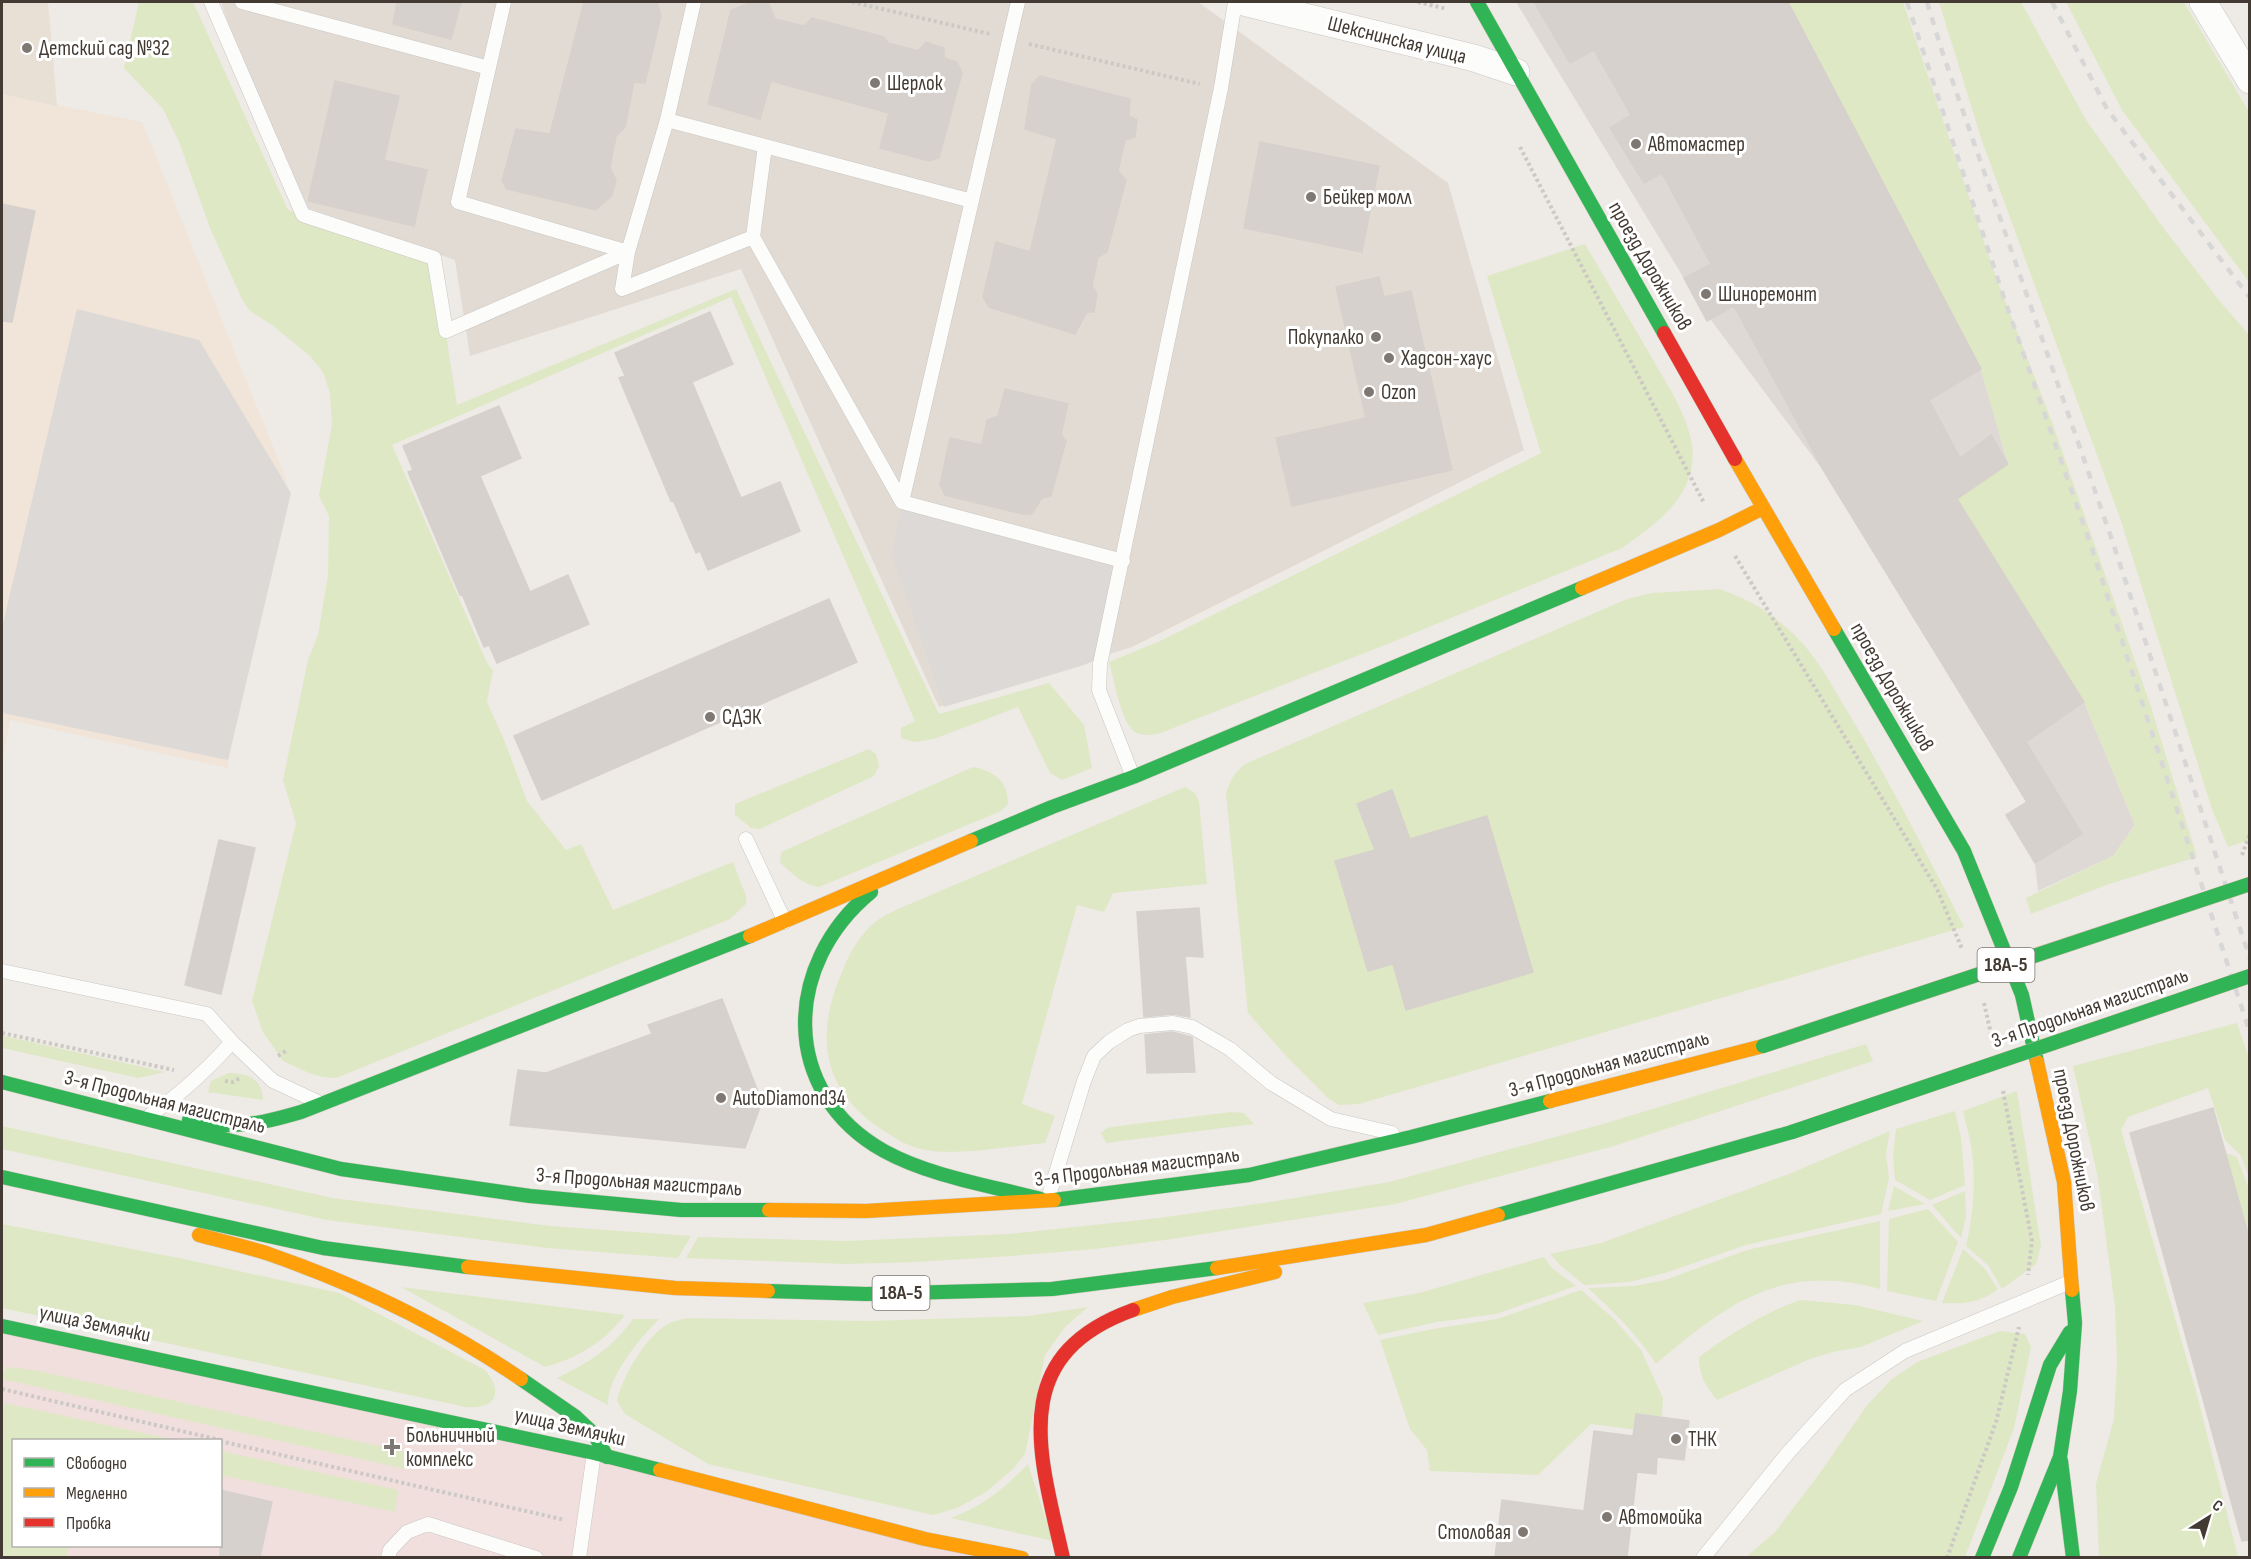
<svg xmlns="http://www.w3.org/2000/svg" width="2251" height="1559" font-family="'Sofia Sans Condensed',sans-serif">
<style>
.residential{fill:#e2dbd3}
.commercial{fill:#f1e4d8}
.industrial{fill:#ded9d4}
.education{fill:#e9e0d5}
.medical{fill:#f1dfdd;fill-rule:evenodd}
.green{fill:#dfe8c5}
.parking{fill:#ddd9d6}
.building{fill:#d6d1cd;stroke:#d6d1cc;stroke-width:1.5}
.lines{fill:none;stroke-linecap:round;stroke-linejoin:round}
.lane-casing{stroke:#cac6c2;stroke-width:15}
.street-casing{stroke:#cac6c2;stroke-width:28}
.fast-casing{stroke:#cfc8be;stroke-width:15}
.slow-casing{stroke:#cfc8be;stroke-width:15}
.jam-casing{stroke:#cfc8be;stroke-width:15}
.path{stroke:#ccc9c5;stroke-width:4;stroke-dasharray:3 3;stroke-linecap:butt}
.lane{stroke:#fcfcfb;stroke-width:14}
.street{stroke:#fcfcfb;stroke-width:27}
.fast{stroke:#30b455;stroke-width:14}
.slow{stroke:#ff9f0a;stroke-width:14}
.jam{stroke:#e5322d;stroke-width:14}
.rail{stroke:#d8d7d7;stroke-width:4.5;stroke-dasharray:8 8;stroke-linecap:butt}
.fast-bridge-casing{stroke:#c6b4a1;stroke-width:15;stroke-linecap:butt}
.fast-bridge{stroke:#30b455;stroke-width:14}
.poi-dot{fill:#7f7872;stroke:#fff;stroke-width:2}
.labels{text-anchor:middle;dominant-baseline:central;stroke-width:6;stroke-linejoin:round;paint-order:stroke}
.shield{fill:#fff;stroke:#7b7670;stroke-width:1.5}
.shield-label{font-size:20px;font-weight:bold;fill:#433b33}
.street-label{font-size:21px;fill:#433b33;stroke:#fff}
.poi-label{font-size:21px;fill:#433b33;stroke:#fff;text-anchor:start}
</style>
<rect width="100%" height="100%" fill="#eeeae6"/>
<path class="residential" d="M221 2H1198L1448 183 1524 450 1132 647 939 707 741 269 470 356 455 260 290 202Z"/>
<path class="commercial" d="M2 94 142 122 286 479 227 768 10 720 2 762Z"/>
<path class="industrial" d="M1516 2H1788L1981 369 2008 464 1957 499 2084 702 2135 825 2113 856 2038 891 2035 863 2006 815 2026 802 1825 473 1702 308Z"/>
<path class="education" d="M2 2H48L57 106 2 94Z"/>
<path class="medical" d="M2 1326 1022 1558H2ZM14 1440H220V1546H14Z"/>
<path class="green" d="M139 2H193L288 210 434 258 457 405 736 289 939 714 1049 683 1084 725 1092 768 1062 780 1050 773 1018 707 934 739 914 742 901 738V728L915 721 731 297 392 445 488 665 493 670 487 702 505 742 527 801 566 850 581 844 613 910 733 862 746 896V904L730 919 336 1078 322 1077 309 1073 283 1061 263 1032 252 1001 296 823 283 780 308 660 318 635 328 575 329 516 319 496 332 424 330 393 323 372 310 356 272 325 250 311 242 299 210 228 180 144 163 109 124 68Z
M1788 2H1903L1997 280 2052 422 2151 707 2197 857 2109 884 2031 914 2026 898 2113 856 2135 825 2084 702 1957 499 2008 464 1981 370Z
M1939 2H2021L2086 120 2162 226 2218 299 2249 335V840L2228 847 2212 809 2120 518 1982 141Z
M2066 2H2184L2249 112V282L2122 110Z
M1585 244C1607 282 1630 320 1652 358 1666 383 1685 410 1691 440 1694 452 1693 468 1688 480 1677 510 1647 530 1622 548L1385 645 1158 734C1150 735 1143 736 1135 732 1121 723 1114 679 1109 662L1160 641 1541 453 1487 276Z
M1719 589C1753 600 1781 619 1805 646 1823 667 1837 695 1852 719 1892 786 1928 857 1964 927L1359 1104 1339 1105 1328 1098 1287 1057 1248 1013 1226 794C1230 780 1234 773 1245 764L1627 599 1652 593Z
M869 749 876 754 879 766 874 776 760 829 751 828 735 815V804Z
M973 767C994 771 1008 781 1008 804L1001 811 819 887C803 885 791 873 780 862L781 852Z
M1185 787 1195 793 1199 802 1207 884 1113 893 1104 912 1077 905 1022 1104 1055 1116 1045 1143C1012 1146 952 1157 921 1149 907 1146 893 1137 881 1129 821 1089 815 1034 842 972 849 954 859 936 874 923 881 917 890 913 898 909Z
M2237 1023 2249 1058V1177L2241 1156 2225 1140 2208 1088 2128 1117 2121 1130 2196 1391 2238 1557H2099L2096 1484 2114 1419 2117 1362 2115 1307 2098 1178 2073 1066Z
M2 1035 4 1036 165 1072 138 1078 2 1048Z
M1866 1044 1873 1061 1614 1146 1395 1204 1165 1240 1095 1249 1011 1256 917 1262 845 1264 686 1258 698 1237 846 1241 1009 1234 1159 1218 1277 1201 1389 1182 1603 1124Z
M229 1073C249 1073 262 1079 263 1100L208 1092 211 1081Z
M2017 1091 2041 1246 2036 1264 2002 1289 1988 1265 1966 1246C1973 1216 1976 1182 1972 1152 1970 1138 1966 1124 1963 1111Z
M1955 1111 1961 1138 1965 1185 1930 1200 1895 1180 1893 1156 1896 1129Z
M1231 1112 1244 1113 1254 1124 1106 1143 1101 1133 1107 1128 1119 1126Z
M2 1126 333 1198 550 1226 691 1236 678 1258 547 1248 327 1220 2 1149Z
M1890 1131 1886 1154 1889 1178 1881 1214 1746 1245 1665 1273 1629 1282 1584 1285 1560 1265 1550 1254 1601 1243 1789 1174Z
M2225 1153 2237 1157 2249 1189V1241Z
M1894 1186 1925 1204 1888 1211Z
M1965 1191 1966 1217 1961 1238 1932 1205Z
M1928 1209 1958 1242 1936 1301 1887 1291 1889 1219Z
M1880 1221V1289C1782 1262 1727 1303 1656 1364 1638 1335 1613 1311 1588 1288L1634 1286 1665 1280 1747 1250Z
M2 1224 184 1259 339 1293 485 1370C504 1392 496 1410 466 1407L2 1308Z
M1963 1249 1985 1269 1998 1289C1980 1303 1965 1304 1942 1303Z
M1544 1257 1552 1268 1576 1286 1496 1314 1437 1322 1378 1335 1363 1303 1419 1293Z
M401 1287 625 1315C604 1342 578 1358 545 1367Z
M1581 1290 1613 1318 1641 1350 1663 1398 1661 1433 1591 1424 1538 1475 1430 1471 1427 1450 1410 1429 1380 1340 1433 1329 1497 1319Z
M1801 1300 1855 1305 1923 1321 1861 1347 1833 1352 1810 1359 1717 1400C1706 1386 1699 1376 1699 1357 1727 1336 1768 1310 1801 1300Z
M1088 1307 1066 1326 1045 1355 1025 1454 1013 1469 986 1492 957 1508 933 1515 708 1464 625 1414 617 1401C622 1377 646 1336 668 1324 673 1321 681 1320 686 1318L868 1321 1028 1316Z
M633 1319H659C640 1339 607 1376 608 1405L557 1378C590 1362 611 1349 633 1319Z
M2000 1331 2025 1334 2031 1347 2014 1428 1965 1557 1745 1558 1775 1532 1817 1477 1868 1404 1892 1379 1917 1362Z
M8 1367 34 1370 402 1451 409 1456 410 1470 2 1379V1374Z
M5 1403 175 1440H14V1546H69L66 1557H2V1419Z
M221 1451 398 1490 395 1512 221 1475Z
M1028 1464 1053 1541 951 1518C982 1507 1005 1488 1028 1464Z"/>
<path class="parking" d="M77 309 199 340 291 493 228 760 3 713 2 719V628Z
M902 502 1123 561 1101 658 1081 666 944 707 892 555Z"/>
<path class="building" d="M404 2H461L451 39 393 24 397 3H403Z
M584 2H657L661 16 645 83 634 82 625 127 616 136 610 168 616 180 612 195 596 210 507 189 502 181 516 129 550 134Z
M752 2 769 4 775 19 804 26 812 18 884 37 888 43 918 51 926 42 944 48V58L957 62 962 73 939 158 929 161 880 148 889 113 771 81 760 119 708 104 731 10Z
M1534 2H1788L1981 369 1929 400 1960 458 1991 435 2008 464 1957 499 2084 702 2026 742 2082 834 2035 863 2006 815 2027 802 1825 473 1734 306 1707 321 1684 278 1711 264 1662 173 1644 183 1610 128 1631 115 1594 50 1570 63Z
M1040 76 1130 99 1129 116 1137 120 1135 137 1125 140 1118 171 1126 180 1107 252 1098 257 1092 286 1097 294 1094 312H1087L1075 334 989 307 983 297 996 242 1030 252 1057 139 1025 129 1032 84Z
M335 81 399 96 384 160 427 170 414 226 308 201Z
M1260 142 1379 166 1362 252 1244 228Z
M2 204 35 211 12 322 2 321Z
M1379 277 1384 297 1411 291 1452 470 1292 506 1276 438 1366 418 1336 287Z
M710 312 733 364 692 382 741 498 780 482 800 531 708 570 700 551 696 553 673 500 671 501 619 378 625 376 615 353Z
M1005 389 1068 404 1061 435 1066 441 1051 496 1041 499 1032 514H1022L945 495 940 485 950 438 982 445 987 420 998 416Z
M499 406 521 458 480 476 530 592 568 575 589 624 497 663 489 645 484 647 462 594 460 595 408 472 413 470 403 446Z
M829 599 857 662 542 800 514 736Z
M1392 790 1410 839 1487 816 1533 972 1406 1010 1393 964 1368 971 1335 861 1375 850 1357 804Z
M219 840 255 848 221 994 185 985Z
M1199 908 1203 957 1185 956 1190 1017 1173 1014 1144 1017 1137 912Z
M722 999 762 1102 745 1148 510 1125 518 1070 546 1073 652 1034 648 1025Z
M1172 1032 1192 1037 1195 1072 1147 1073 1145 1035Z
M2213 1108 2250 1241V1540L2242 1541 2130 1133Z
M1636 1414 1689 1421 1684 1460 1657 1457 1656 1474 1637 1472 1627 1557H1495L1502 1500 1584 1511 1594 1431 1633 1436Z
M220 1490 272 1502 260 1557H220Z"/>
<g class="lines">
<g class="lane-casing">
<path id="lane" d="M211 2 303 215 434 258 446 331 628 252
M242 2 489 68
M504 2 458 202 628 252 667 120
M694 2 667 120 972 201
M1018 2 902 502 1123 561
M753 237 765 146
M628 252 622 289 753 237 902 502
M1133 777 1099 690 1100 664 1221 88 1235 2
M746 839 785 922
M2 971 207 1014 232 1042 273 1081 316 1101
M150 1115C181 1094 207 1070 232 1042
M1048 1199 1084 1081 1094 1056 1109 1042 1128 1030 1139 1026 1173 1023 1192 1027 1230 1049 1271 1083 1331 1119 1392 1133
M388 1558 390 1550 407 1532 428 1524 536 1558
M579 1558 594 1453
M1703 1558 1787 1454 1845 1390 1905 1351 2070 1282"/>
</g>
<g class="street-casing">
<path id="street" d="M1243 2 1474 58 1516 72
M2203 2 2250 80"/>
</g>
<g class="fast-casing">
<path id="fast" d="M1477 2 1664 333
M1834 629 1964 851 2022 995 2037 1062
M971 841 1052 807 1133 777 1582 588
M871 892C783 964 779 1092 884 1151 929 1176 991 1186 1041 1199
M2 1082 341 1169 530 1196 681 1210H769
M189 1120C202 1121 214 1124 226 1125 251 1126 277 1119 301 1112L750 936
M2 1177 323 1248 468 1267
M1054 1200 1249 1175 1411 1137 1550 1101
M1498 1215 1792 1132
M768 1291 866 1294 1052 1289 1217 1268
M2 1326 594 1453 660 1470
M521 1379 576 1417 594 1434 607 1457
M2061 1461 2073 1558
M1982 1558 2011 1487 2050 1365 2070 1332
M2019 1558 2060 1457 2070 1391 2075 1323 2072 1290"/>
</g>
<g class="slow-casing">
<path id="slow" d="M1735 459 1834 629
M1582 588 1719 530 1763 508
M750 936 971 841
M2037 1062 2064 1182 2072 1290
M1550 1101 1763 1046
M769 1210 866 1211 1054 1200
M199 1235C221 1241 244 1246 266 1253 356 1284 442 1325 521 1379
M468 1267 675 1288 768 1291
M1217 1268 1426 1235 1498 1215
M1133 1310 1172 1297 1275 1272
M660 1470 925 1539 1022 1558"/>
</g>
<g class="jam-casing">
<path id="jam" d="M1664 333 1735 459
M1063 1558C1040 1455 1005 1356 1133 1310"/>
</g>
<path class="path" d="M852 2 990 34
M1418 2 1447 9
M1029 44 1200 84
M1520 147 1704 503
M1735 556 1937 889 1962 949
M2242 855 2250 833
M1984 1003 1991 1034
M2 1033 174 1070
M278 1056 286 1051
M225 1081 233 1082 240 1078
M2003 1091 2032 1241 2028 1275
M2 1389 220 1440
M220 1441 565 1520
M1947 1558 1996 1422 2019 1327"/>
<use href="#lane" class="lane"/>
<use href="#street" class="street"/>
<use href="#fast" class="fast"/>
<use href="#slow" class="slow"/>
<use href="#jam" class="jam"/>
<path class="rail" d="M1907 2 2006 304 2091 546 2250 1033
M1927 2 1941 48 2111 537 2250 959
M2052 2 2107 109 2250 298"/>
<g class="fast-bridge-casing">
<path id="fast-bridge" d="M1763 1046 2250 884
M1792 1132 2250 976"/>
</g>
<use href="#fast-bridge" class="fast-bridge"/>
</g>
<g class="poi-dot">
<circle cx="27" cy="48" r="6"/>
<circle cx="875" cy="83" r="6"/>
<circle cx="1636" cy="144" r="6"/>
<circle cx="1311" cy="197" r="6"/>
<circle cx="1706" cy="294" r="6"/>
<circle cx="1376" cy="337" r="6"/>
<circle cx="1389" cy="358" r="6"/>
<circle cx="1369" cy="392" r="6"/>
<circle cx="710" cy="717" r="6"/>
<circle cx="721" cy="1098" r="6"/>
<circle cx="1676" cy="1439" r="6"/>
<path d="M389 1438h6v6h6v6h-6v6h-6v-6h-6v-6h6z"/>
<circle cx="1607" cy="1517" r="6"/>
<circle cx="1523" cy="1532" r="6"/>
</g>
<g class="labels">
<g class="shield">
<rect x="1977.5" y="948" width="57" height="34" rx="4.5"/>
<rect x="872.5" y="1276" width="57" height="34" rx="4.5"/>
</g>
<g class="shield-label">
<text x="2006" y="965">18А-5</text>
<text x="901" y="1293">18А-5</text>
</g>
<g class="street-label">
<text transform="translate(1397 40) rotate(14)">Шекснинская улица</text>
<text transform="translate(1650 266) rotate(60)">проезд Дорожников</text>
<text transform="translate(1892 687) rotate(60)">проезд Дорожников</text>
<text transform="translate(2090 1008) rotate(-19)">3-я Продольная магистраль</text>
<text transform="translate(1609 1064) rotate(-15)">3-я Продольная магистраль</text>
<text transform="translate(165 1102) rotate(14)">3-я Продольная магистраль</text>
<text transform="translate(2074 1140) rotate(79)">проезд Дорожников</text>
<text transform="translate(1137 1167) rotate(-7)">3-я Продольная магистраль</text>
<text transform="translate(639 1182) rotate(4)">3-я Продольная магистраль</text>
<text transform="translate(95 1324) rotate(12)">улица Землячки</text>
<text transform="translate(570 1427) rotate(13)">улица Землячки</text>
</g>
<g class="poi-label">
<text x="39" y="48">Детский сад №32</text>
<text x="887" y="83">Шерлок</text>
<text x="1648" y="144">Автомастер</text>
<text x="1323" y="197">Бейкер молл</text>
<text x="1718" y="294">Шиноремонт</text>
<text x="1364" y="337" text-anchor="end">Покупалко</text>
<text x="1401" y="358">Хадсон-хаус</text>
<text x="1381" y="392">Ozon</text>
<text x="722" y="717">СДЭК</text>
<text x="733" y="1098">AutoDiamond34</text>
<text x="406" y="1435">Больничный<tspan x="406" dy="24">комплекс</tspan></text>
<text x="1688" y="1439">ТНК</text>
<text x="1619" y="1517">Автомойка</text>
<text x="1511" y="1532" text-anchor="end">Столовая</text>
</g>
</g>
<rect width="2251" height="1559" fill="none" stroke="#433b33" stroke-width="6"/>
<rect x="12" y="1439" width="210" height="108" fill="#ffffff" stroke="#b4b1ad" stroke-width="1.5"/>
<rect x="24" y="1458" width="30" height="9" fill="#30b455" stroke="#b4b1ad" stroke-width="1.5"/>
<text x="66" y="1469" font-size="18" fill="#433b33">Свободно</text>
<rect x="24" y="1488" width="30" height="9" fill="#ff9f0a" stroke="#b4b1ad" stroke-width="1.5"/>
<text x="66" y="1499" font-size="18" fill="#433b33">Медленно</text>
<rect x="24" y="1518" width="30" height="9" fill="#e5322d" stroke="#b4b1ad" stroke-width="1.5"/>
<text x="66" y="1529" font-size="18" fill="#433b33">Пробка</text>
<g transform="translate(2209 1517) rotate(37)" stroke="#ffffff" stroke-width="4.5" paint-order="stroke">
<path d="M0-4.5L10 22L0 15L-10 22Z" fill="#433b33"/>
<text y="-9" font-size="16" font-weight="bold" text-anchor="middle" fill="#433b33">С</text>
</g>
</svg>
